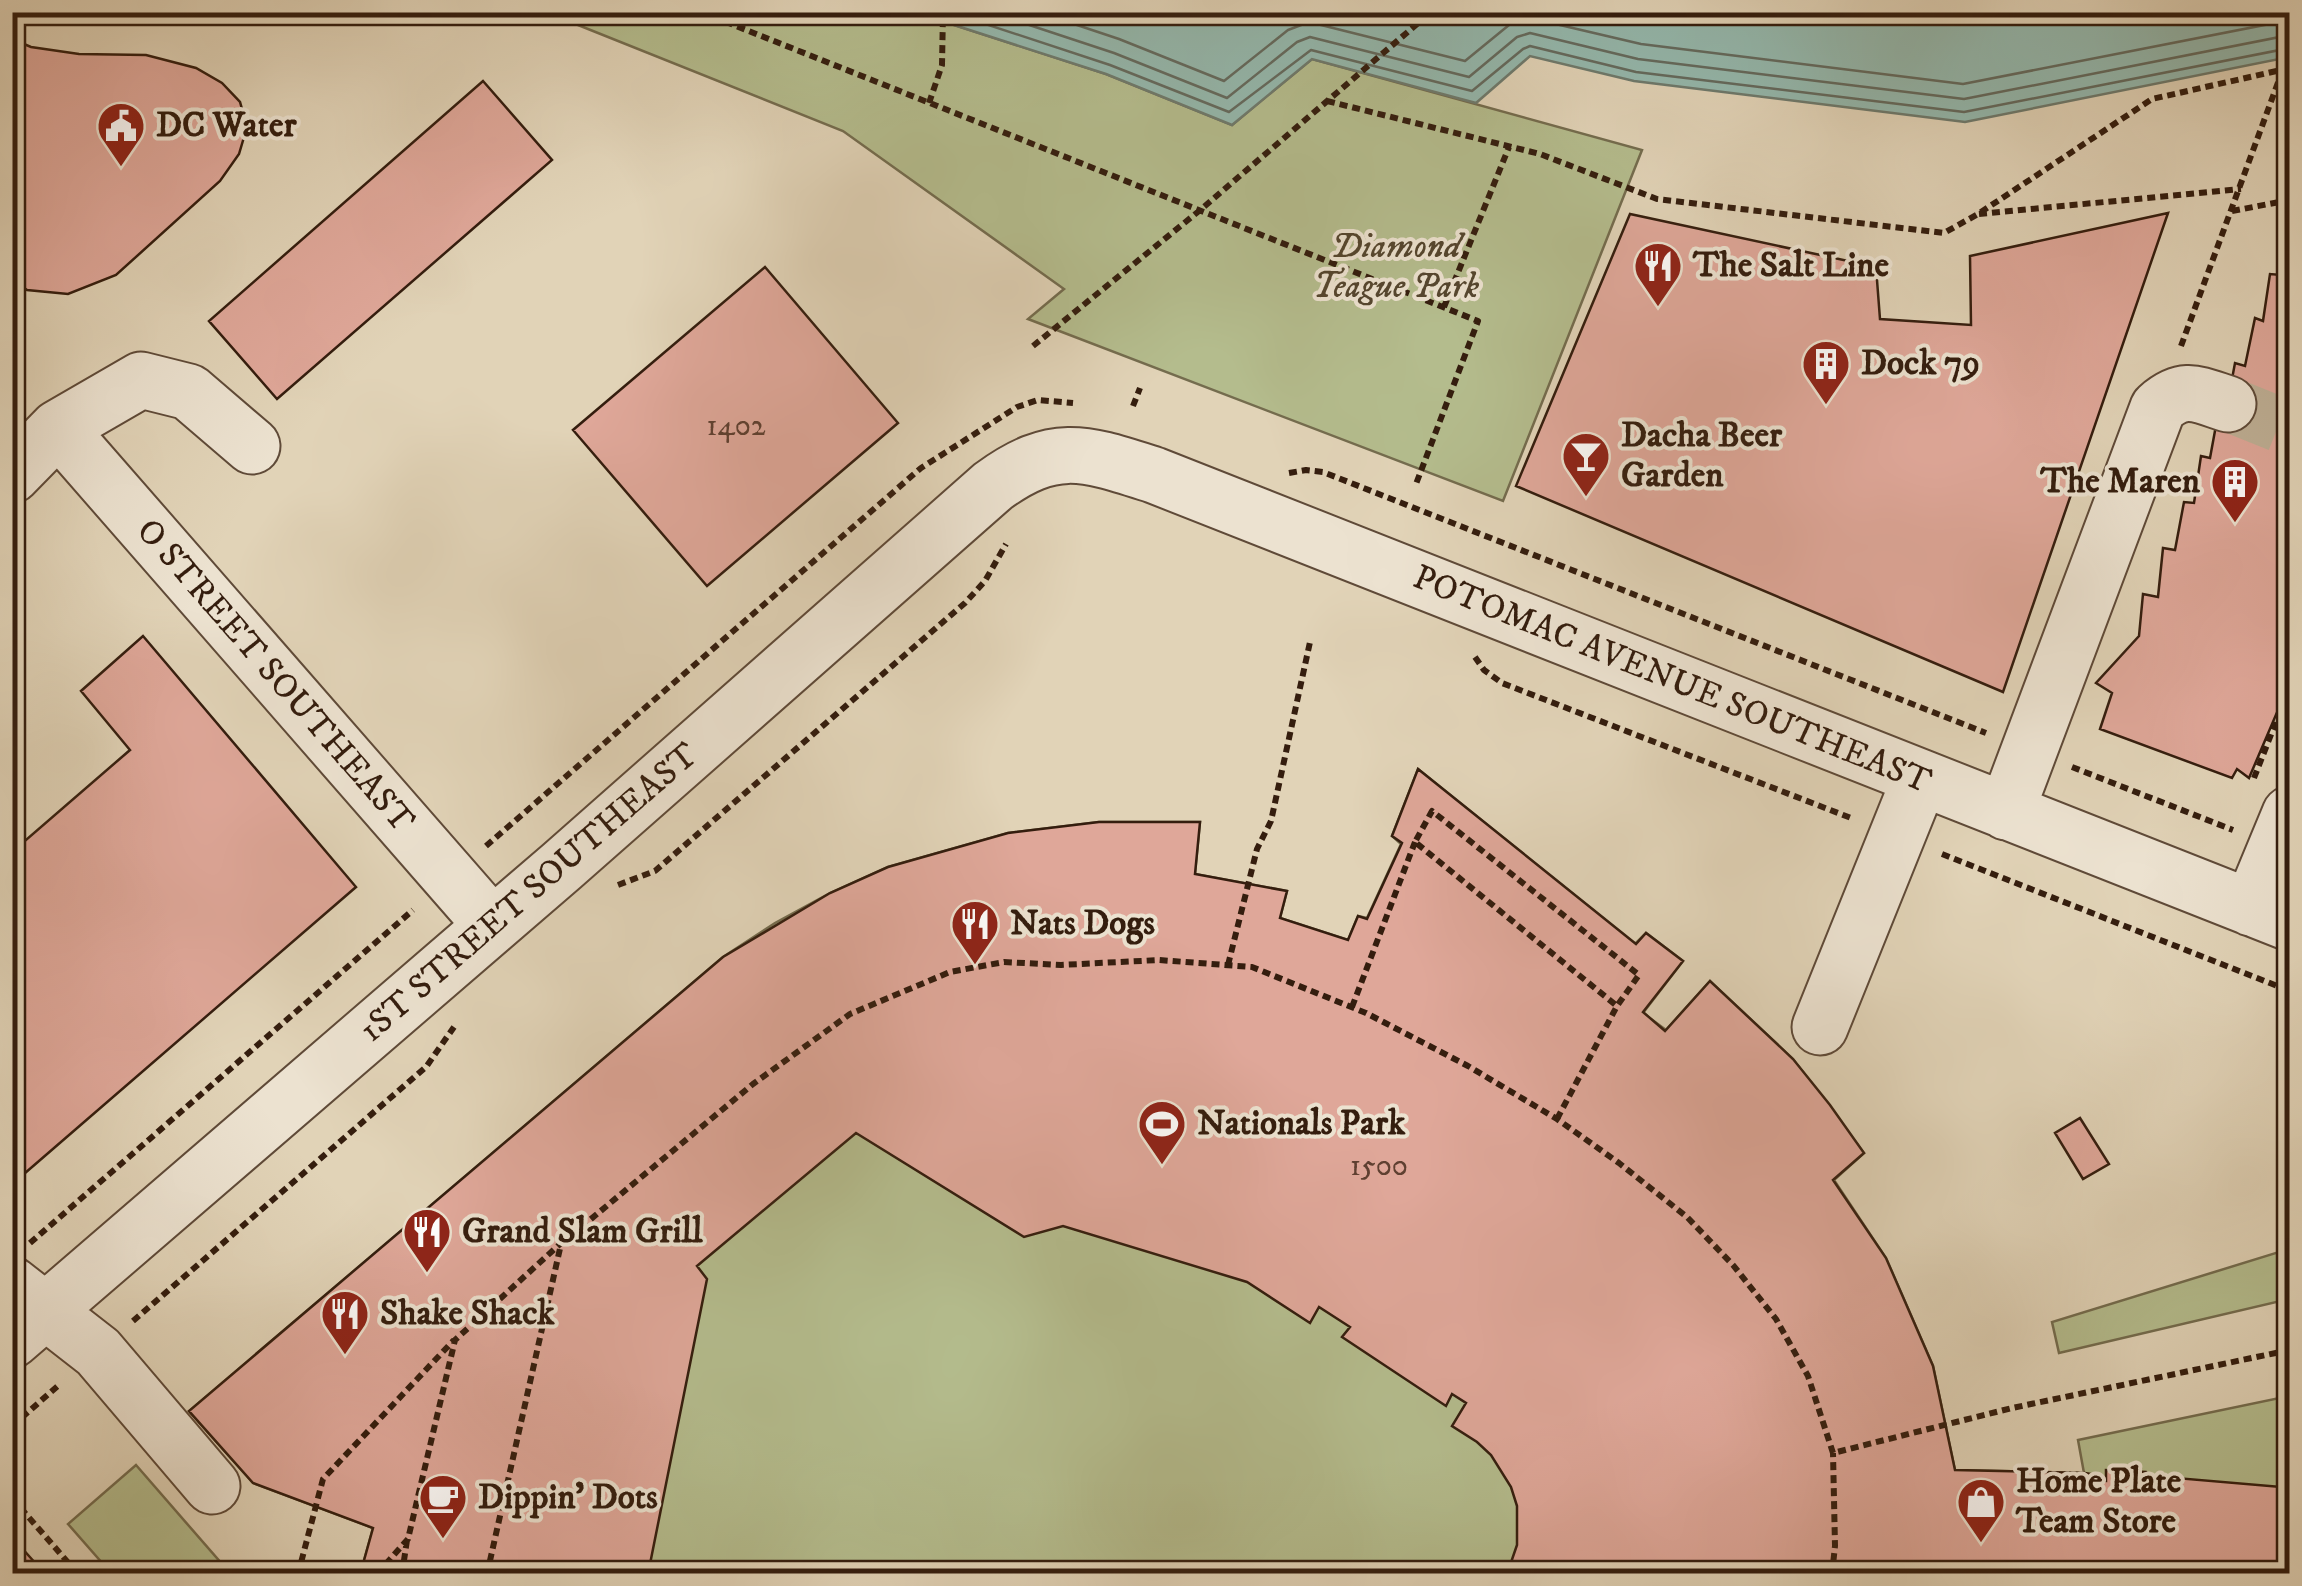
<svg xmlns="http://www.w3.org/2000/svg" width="2302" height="1586" font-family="'IM FELL DW Pica',serif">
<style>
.green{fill:#b4bc8d;stroke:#746c4e;stroke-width:2.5}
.water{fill:#94b8ad;stroke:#6e7a6d;stroke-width:2.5}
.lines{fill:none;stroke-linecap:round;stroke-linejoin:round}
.shore{stroke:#646a5e;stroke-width:2.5}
.building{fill:#dfa799;stroke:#341d0e;stroke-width:2.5}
.minor-tunnel{stroke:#beaf95;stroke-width:55;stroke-dasharray:55 28;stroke-linecap:butt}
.minor-casing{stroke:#5f4a38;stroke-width:59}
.path{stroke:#341d0e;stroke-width:6;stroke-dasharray:8 5;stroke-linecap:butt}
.minor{stroke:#ece2d0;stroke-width:55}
.labels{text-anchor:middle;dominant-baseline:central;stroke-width:8;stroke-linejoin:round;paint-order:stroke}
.number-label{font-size:30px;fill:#5f4031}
.poi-label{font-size:35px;font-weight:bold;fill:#341d0e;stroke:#ece2d0;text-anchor:start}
.park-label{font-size:35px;font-style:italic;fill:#54452e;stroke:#ece2d0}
.street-label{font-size:35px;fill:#341d0e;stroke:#ece2d0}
</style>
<rect width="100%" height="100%" fill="#e1d3b7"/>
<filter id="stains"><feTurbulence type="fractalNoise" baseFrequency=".002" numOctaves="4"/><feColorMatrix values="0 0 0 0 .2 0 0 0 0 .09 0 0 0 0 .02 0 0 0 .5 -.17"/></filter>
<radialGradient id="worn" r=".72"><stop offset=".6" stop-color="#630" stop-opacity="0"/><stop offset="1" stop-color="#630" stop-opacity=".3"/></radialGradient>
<path class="green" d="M548 13H917L1106 74 1232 125 1312 59 1642 150 1503 501 1028 319 1064 289 843 131Z
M1418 769 1635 944 1646 933 1683 961 1643 1013 1666 1030 1710 981 1793 1059 1864 1153 1834 1180 1886 1258 1933 1366 1955 1470 2084 1473 2078 1440 2289 1396V1573H411L363 1564 373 1528 253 1483 189 1411 723 957 775 923 830 893 888 867 1008 833 1099 822H1200L1195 874 1287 891 1280 918 1348 940 1358 916 1367 918 1401 844 1392 836Z
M2289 1249V1299L2059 1353 2052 1322Z
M136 1465 222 1564 212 1573H111L68 1524Z"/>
<path class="water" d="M2289 12V57L1965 122 1634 81 1530 56 1476 103 1312 59 1232 125 1106 74 917 13Z"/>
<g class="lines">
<path class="shore" d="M949 12 1110 65 1229 112 1311 50 1472 91 1523 49 1530 46 1636 72 1964 112 2290 48
M990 12 1114 53 1227 98 1297 42 1310 37 1469 77 1517 37 1530 33 1638 59 1964 99 2290 35
M1038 12 1119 39 1224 81 1288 30 1309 22 1465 61 1509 25 1530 18 1641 44 1963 84 2290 20"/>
</g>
<path class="building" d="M12 39 31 47 79 54 146 55 196 68 222 83 240 102 247 127 239 154 220 181 116 275 68 294 27 290 12 279Z
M483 81 552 160 277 399 209 321Z
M2168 213 2003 692 1516 486 1630 214 1876 267 1880 319 1971 325 1970 256Z
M2290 255V682L2249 778 2237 769 2232 778 2100 729 2112 693 2096 683 2139 636 2143 594 2158 597 2163 548 2175 550 2184 502 2194 503 2201 456 2210 458 2219 409 2226 411 2235 363 2245 366 2255 318 2263 321 2270 274 2281 275Z
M765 267 898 423 707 586 573 430Z
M143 636 356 887 17 1180 12 1175V852L130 750 81 691Z
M1418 769 1636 944 1646 933 1683 961 1643 1012 1665 1031 1710 981 1793 1059 1830 1105 1864 1153 1833 1180 1886 1258 1933 1366 1955 1470 2085 1473 2091 1474 2090 1480 2106 1481V1470L2146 1472 2155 1485H2165V1477L2281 1487 2290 1482V1574H1507L1517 1545V1506L1511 1487 1491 1455 1477 1442 1452 1426 1466 1403 1452 1394 1446 1406 1342 1337 1350 1327 1319 1307 1310 1323 1247 1282 1063 1226 1024 1237 856 1133 697 1266 707 1279 648 1574H411L363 1564 373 1528 253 1483 189 1411 723 957 830 893 888 867 1008 833 1099 822H1200L1195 874 1287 891 1280 918 1348 940 1358 916 1367 919 1402 843 1392 836Z
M2080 1118 2109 1164 2083 1179 2055 1133Z
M12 1537 45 1574H12Z"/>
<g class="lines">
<path class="minor-tunnel" d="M2228 404 2290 429"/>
<g class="minor-casing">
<path id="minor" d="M58 428 492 925
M12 475 58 428 141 380 189 392 252 446
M2006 812 2158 408C2184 385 2197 394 2228 404
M2251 908 2290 814
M1820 1027 1920 779
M12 1285 98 1352 212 1486
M12 1340 562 866 993 486C1055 441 1085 453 1154 475L2290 923"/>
</g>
<path class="path" d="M701 12 1478 321 1416 484
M1327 101 1540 154 1657 199 1944 233 1978 214 2152 99 2290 68
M929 103 942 65 943 12
M2232 211 2290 200
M1979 214 2241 189
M1444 307 1509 147
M1033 346 1199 211 1431 12
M2181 346 2283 69
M1133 406 1140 388
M1289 473 1306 470 1323 472 1986 733
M1475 657 1484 670 1502 683 1851 818
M2072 767 2233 830
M2254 778 2290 686
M486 846 921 468 1017 407 1038 400 1073 403
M1942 854 2290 991
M618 885 655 871 965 603 985 581 1006 544
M1228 965 1257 849 1271 821 1310 642
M1352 1007 1415 842
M1557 1119 1617 1006 1639 975 1432 811 1415 842 1617 1006
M30 1243 413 910
M133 1321 426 1067 454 1027
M12 1426 59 1385
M12 1498 78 1574
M298 1574 323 1479 454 1340
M377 1574 408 1539 455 1340 560 1244
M402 1574 407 1540
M487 1574 561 1244 753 1084 850 1014 950 972 1004 962 1061 965 1159 960 1252 967 1366 1013 1468 1066 1557 1119 1619 1163 1687 1217 1733 1265 1776 1319 1808 1376 1833 1453 2012 1408 2290 1350
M1832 1574 1835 1546 1833 1453"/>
<use href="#minor" class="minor"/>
</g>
<defs>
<g id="civic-pin" transform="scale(2.5)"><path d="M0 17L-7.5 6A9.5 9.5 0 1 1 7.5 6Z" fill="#8f2418" stroke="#ece2d0"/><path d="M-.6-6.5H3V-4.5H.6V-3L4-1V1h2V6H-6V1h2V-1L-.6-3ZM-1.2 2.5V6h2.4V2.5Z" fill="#fff"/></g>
<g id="restaurant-pin" transform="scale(2.5)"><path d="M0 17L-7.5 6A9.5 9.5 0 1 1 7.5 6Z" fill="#8f2418" stroke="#ece2d0"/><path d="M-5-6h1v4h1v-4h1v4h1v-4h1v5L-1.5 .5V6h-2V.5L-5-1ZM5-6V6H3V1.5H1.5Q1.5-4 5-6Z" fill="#fff"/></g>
<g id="building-pin" transform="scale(2.5)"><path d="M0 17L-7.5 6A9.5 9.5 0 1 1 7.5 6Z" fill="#8f2418" stroke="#ece2d0"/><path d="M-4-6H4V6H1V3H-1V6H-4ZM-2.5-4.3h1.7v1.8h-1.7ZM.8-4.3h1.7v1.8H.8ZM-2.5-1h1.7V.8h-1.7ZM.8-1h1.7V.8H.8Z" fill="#fff"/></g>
<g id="bar-pin" transform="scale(2.5)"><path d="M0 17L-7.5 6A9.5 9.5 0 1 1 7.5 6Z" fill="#8f2418" stroke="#ece2d0"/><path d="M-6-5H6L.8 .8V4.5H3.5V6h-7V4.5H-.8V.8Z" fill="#fff"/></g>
<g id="stadium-pin" transform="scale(2.5)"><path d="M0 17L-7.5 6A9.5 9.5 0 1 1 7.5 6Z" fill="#8f2418" stroke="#ece2d0"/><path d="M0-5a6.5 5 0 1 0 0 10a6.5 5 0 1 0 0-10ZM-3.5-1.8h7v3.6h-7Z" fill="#fff"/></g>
<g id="cafe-pin" transform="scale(2.5)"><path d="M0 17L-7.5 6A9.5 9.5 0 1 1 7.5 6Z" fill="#8f2418" stroke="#ece2d0"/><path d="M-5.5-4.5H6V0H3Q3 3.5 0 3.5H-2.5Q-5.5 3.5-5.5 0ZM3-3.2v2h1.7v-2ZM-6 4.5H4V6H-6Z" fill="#fff"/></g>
<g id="shop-pin" transform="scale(2.5)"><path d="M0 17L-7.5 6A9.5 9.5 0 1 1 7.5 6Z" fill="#8f2418" stroke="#ece2d0"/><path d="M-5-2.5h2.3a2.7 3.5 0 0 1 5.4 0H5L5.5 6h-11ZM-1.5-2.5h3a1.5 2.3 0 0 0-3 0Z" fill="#fff"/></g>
</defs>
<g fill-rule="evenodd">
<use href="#civic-pin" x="121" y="126"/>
<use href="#restaurant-pin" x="1658" y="266"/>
<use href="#building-pin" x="1826" y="364"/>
<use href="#bar-pin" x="1586" y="456"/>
<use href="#building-pin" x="2235" y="482"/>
<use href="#restaurant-pin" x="975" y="924"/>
<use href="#stadium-pin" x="1162" y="1124"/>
<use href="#restaurant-pin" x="427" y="1232"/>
<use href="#restaurant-pin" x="345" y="1314"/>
<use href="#cafe-pin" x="443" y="1498"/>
<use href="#shop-pin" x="1981" y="1502"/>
</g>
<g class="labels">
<g class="number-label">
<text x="736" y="426">1402</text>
<text x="1379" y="1166">1500</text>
</g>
<g class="poi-label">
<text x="156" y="126">DC Water</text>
<text x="1693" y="266">The Salt Line</text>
<text x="1861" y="364">Dock 79</text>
<text x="1621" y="436">Dacha Beer<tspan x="1621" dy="40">Garden</tspan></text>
<text x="2200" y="482" text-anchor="end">The Maren</text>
<text x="1010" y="924">Nats Dogs</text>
<text x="1197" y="1124">Nationals Park</text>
<text x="462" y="1232">Grand Slam Grill</text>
<text x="380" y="1314">Shake Shack</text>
<text x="2016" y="1482">Home Plate<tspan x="2016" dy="40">Team Store</tspan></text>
<text x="478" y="1498">Dippin' Dots</text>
</g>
<g class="park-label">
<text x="1396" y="247">Diamond<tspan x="1396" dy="40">Teague Park</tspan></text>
</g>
<g class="street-label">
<text transform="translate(275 676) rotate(49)">O STREET SOUTHEAST</text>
<text transform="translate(1672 680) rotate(22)">POTOMAC AVENUE SOUTHEAST</text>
<text transform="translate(529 893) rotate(-41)">1ST STREET SOUTHEAST</text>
</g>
</g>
<rect width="2302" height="1586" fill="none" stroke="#e1d3b7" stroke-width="50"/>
<rect x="15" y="15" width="2272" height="1556" fill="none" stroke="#341d0e" stroke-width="5"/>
<rect x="25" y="25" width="2252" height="1536" fill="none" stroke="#341d0e" stroke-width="2.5"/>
<rect width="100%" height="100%" filter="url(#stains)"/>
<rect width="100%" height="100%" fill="url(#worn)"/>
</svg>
